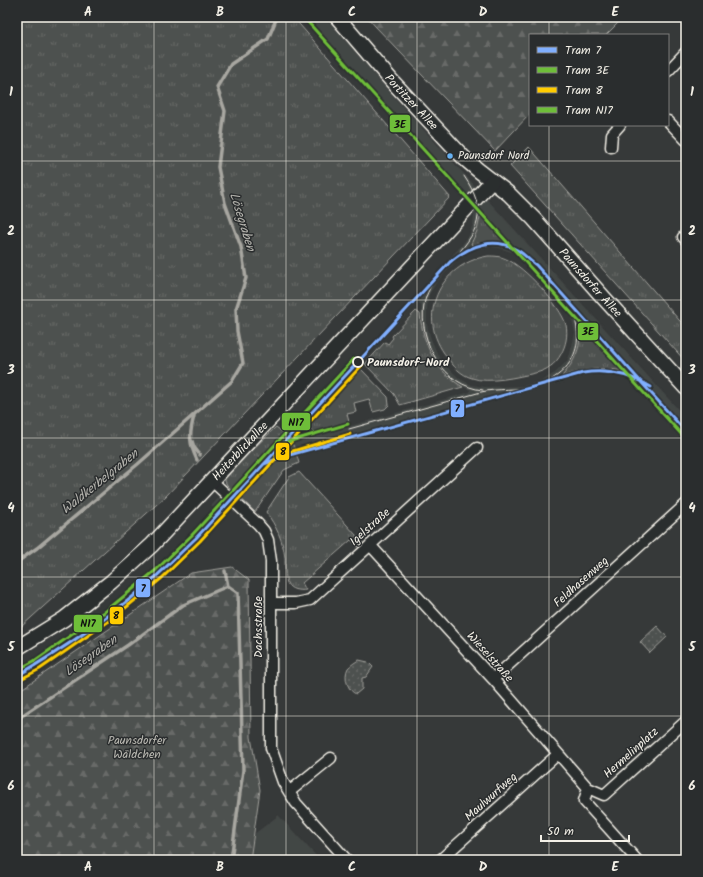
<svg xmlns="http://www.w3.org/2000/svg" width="703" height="877" font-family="Kalam,sans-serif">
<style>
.built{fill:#434645;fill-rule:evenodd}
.grass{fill:url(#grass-tufts);stroke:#a1a19c}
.forest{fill:url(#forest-firs);stroke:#a1a19c}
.park{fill:url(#park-dots);stroke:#a1a19c}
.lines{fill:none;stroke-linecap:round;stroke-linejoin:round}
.stream{stroke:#a8a7a1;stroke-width:3.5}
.street-casing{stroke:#f4f1e8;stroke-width:13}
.secondary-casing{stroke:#f4f1e8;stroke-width:17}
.street{stroke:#2a2d2e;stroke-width:10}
.secondary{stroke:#2a2d2e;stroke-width:14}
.tram{stroke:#f4f1e8;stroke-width:1}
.tram-1-casing{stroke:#2a2d2e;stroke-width:6}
.tram-2-casing{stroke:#2a2d2e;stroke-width:6}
.tram-3-casing{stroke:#2a2d2e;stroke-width:6}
.tram-4-casing{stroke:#2a2d2e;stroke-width:6}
.tram-1{stroke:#80afff;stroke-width:3}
.tram-2{stroke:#6ebe39;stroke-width:3}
.tram-3{stroke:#fc0;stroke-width:3}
.tram-4{stroke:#6ebe39;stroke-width:3}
.grid{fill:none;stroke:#f4f1e8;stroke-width:1;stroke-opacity:0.55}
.bus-dot{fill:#66b1f2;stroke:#2a2d2e;stroke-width:1.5}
.stop-dot{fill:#2a2d2e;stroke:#f4f1e8;stroke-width:2}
.labels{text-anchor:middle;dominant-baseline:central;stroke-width:3;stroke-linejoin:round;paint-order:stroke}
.bus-label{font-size:11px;fill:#f4f1e8;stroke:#2a2d2e;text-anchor:start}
.street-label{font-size:12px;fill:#f4f1e8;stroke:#2a2d2e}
.stop-label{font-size:12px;font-weight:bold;fill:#f4f1e8;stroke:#2a2d2e;text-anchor:start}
.park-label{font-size:12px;fill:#bab9b2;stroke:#2a2d2e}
.water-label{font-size:13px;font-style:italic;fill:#b4b3ad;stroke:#2a2d2e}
.line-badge{stroke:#2a2d2e;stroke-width:1.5}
.pale-badge-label{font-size:11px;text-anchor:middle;font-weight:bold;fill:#111}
.neatline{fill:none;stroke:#f4f1e8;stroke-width:1.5}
.grid-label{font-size:13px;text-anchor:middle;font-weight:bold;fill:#f4f1e8}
</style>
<defs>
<pattern id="grass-tufts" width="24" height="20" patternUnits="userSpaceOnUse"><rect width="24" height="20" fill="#4e514f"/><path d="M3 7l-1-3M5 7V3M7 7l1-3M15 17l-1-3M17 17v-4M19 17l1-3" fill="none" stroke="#686a68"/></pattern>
<pattern id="forest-firs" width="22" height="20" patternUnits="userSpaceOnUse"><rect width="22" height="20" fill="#4e514f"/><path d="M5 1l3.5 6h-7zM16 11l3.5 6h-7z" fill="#686a68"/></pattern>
<pattern id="park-dots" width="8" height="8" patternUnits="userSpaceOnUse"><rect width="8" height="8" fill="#4e514f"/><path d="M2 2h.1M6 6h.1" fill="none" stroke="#686a68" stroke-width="1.8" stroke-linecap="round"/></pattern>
</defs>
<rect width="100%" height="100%" fill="#363939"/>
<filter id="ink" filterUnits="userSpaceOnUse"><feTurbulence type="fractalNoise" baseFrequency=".025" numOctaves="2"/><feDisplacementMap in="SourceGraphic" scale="8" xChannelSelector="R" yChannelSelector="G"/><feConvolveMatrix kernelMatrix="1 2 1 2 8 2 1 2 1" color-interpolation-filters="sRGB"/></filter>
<g filter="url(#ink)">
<path class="built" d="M308 17H325L394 97 686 418V438L636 382 613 375 602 374 585 376 288 459 239 494 221 514 211 506 259 456 275 448 462 245 469 235 473 224 474 214 472 203 385 106ZM480 217 511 246 504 243 489 241 472 245 471 244 477 231ZM491 247 499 248 514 253 526 261 559 297 571 315 575 333 570 354 567 361 555 373 541 381 522 386 484 387 472 385 460 379 445 365 437 353 431 339 427 325V308L429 295 436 283 459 258 465 254 474 250ZM418 302 421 305V322L424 338 434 361 440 369 452 381 470 390V392L290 443V441L303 426ZM579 320 627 372 598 368 582 370 563 375 572 363 578 351 581 337Z
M279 815V816L320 860H250L253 835Z"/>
<path class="grass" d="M17 17H293L450 197 166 496 22 626 17 629Z
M529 147 686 328V362L510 166Z
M484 214 512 245V246C499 241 485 240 472 245L471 244 477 231 480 217Z
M488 256C494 256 500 256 506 259 524 266 561 306 566 325 568 335 566 345 561 354 556 364 546 371 535 373 518 377 488 384 472 378 461 375 453 366 447 357 415 317 439 264 488 256Z
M416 311 420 314C423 345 436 372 463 387L400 405 394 394 365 364 385 342 388 344 393 338 392 336Z
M578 319 627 372C604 366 584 369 562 376 577 360 584 340 578 319Z
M361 369 388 397 389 405 385 409 373 412 369 399 354 403 356 412 347 414 349 422 313 432 308 426Z
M276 427C293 440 293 443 299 463L284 470 255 512 227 485 225 481V476Z
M299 472 356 535 359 544 358 547 351 540 302 583 306 590C299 591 290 590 287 583 285 578 285 564 285 558 283 540 276 526 266 512L289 477Z"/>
<path class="forest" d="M367 17H624L606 35H530V114L495 151 375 26Z
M232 567 249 580 251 737 260 790 250 860H17V692L191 573Z"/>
<path class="park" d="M657 626 667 637 650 653 640 642Z
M359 660 368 662 373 667 366 677 362 678V689L356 694C348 691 343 677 348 668 351 665 355 662 359 660Z"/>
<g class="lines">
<path class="stream" d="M194 416C189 435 189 443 197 460
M192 441 194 447 200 455
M17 562 37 548 138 464 232 381 243 363 237 331 236 309 246 278 241 247 225 203 218 167 225 111 217 87 231 64 268 39 277 17
M228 586 238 593 243 770 231 860
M17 719 128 645 183 605 228 586 225 571"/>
<g class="street-casing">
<path id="street" d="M668 71 686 52
M668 121 686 140
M611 147 612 134 620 125
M683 237 686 240
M212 481 258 524 264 531 268 540 271 561V748L283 782 296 803 347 860
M370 545 493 679 588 788 604 795 686 721
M271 603H296L310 600 477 448
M493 679 686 504
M588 788 584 801 637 860
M289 792 331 758
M440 860 558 754"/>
</g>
<g class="secondary-casing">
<g id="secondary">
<path id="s1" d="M337 17 391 80 464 158 478 170 509 194 534 219 603 297 686 388"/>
<path id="s2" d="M17 648 64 619 111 582 152 545 492 181"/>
</g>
</g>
<use href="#street" class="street"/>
<use href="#secondary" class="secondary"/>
<path class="tram" d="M450 262C479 232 489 213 464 176
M439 274C432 284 426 293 424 305 418 341 444 387 483 390
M538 385C580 372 589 330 563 297
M349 429 481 392C498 388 517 391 534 386"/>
<g class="tram-1-casing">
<path id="tram-1" d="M264 464 279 458 583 373C608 369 629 374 651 387
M17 676C61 650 104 622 143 588 161 573 178 555 196 538L450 262C470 245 495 236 519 251 525 255 530 261 536 265L686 432"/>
</g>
<g class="tram-2-casing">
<path id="tram-2" d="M306 20 682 435"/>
</g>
<g class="tram-3-casing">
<path id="tram-3" d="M276 456 350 434
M19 680 40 669 112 619 162 578 200 541 362 365"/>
</g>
<g class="tram-4-casing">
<path id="tram-4" d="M274 446 348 424
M17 670 34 661 106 611 156 570 192 535 354 359"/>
</g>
<use href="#tram-1" class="tram-1"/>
<use href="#tram-2" class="tram-2"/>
<use href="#tram-3" class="tram-3"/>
<use href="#tram-4" class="tram-4"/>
</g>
</g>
<path class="grid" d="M154 17V860M286 17V860M417 17V860M549 17V35M549 125V860M17 161H686M17 300H686M17 438H686M17 577H686M17 716H686"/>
<circle class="bus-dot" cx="450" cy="156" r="3.5"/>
<circle class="stop-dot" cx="358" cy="362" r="5"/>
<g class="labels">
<g class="bus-label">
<text x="458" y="156">Paunsdorf Nord</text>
</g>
<g class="street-label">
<text stroke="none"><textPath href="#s1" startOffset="113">Portitzer Allee</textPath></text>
<text stroke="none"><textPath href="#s1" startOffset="368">Paunsdorfer Allee</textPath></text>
<text stroke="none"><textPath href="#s2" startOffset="299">Heiterblickallee</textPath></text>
<text transform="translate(370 527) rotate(-42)">Igelstraße</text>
<text transform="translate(581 582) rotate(-42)">Feldhasenweg</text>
<text transform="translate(258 627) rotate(-90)">Dachsstraße</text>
<text transform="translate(490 657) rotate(48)">Wieselstraße</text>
<text transform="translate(631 753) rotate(-42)">Hermelinplatz</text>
<text transform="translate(491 797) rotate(-42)">Maulwurfweg</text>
</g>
<g class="stop-label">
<text x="367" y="362">Paunsdorf-Nord</text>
</g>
<g class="park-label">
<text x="137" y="740">Paunsdorfer<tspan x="137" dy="14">Wäldchen</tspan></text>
</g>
<g class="water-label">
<text transform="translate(242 222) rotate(73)">Lösegraben</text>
<text transform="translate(100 482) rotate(-39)">Waldkerbelgraben</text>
<text transform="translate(91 656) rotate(-35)">Lösegraben</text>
</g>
</g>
<g class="line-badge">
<rect x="389" y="114" width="22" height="19" rx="4" fill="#6ebe39"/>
<rect x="577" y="322" width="22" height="19" rx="4" fill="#6ebe39"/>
<rect x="450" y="399" width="15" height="19" rx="4" fill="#80afff"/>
<rect x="281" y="412" width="30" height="19" rx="4" fill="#6ebe39"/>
<rect x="275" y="442" width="15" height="19" rx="4" fill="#fc0"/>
<rect x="135" y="578" width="16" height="20" rx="4" fill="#80afff"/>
<rect x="109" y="606" width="15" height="19" rx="4" fill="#fc0"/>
<rect x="73" y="614" width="30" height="19" rx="4" fill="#6ebe39"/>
</g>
<g class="pale-badge-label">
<text x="400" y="128">3E</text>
<text x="588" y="335">3E</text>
<text x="457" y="412">7</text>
<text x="296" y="426">N17</text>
<text x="283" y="455">8</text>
<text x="143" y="592">7</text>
<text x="116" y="619">8</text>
<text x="88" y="627">N17</text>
</g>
<rect width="703" height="877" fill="none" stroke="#2a2d2e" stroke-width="44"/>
<rect x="529" y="34" width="140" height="92" fill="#2a2d2e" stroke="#7b7b78"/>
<rect x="537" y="47" width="20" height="6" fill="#80afff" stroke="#7b7b78"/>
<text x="565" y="54" font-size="12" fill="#f4f1e8">Tram 7</text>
<rect x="537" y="67" width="20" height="6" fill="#6ebe39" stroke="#7b7b78"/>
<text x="565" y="74" font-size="12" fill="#f4f1e8">Tram 3E</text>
<rect x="537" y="87" width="20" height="6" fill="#ffcc00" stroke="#7b7b78"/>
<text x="565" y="94" font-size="12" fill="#f4f1e8">Tram 8</text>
<rect x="537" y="107" width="20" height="6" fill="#6ebe39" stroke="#7b7b78"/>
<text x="565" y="114" font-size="12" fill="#f4f1e8">Tram N17</text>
<path d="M541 835v6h88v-6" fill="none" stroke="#f4f1e8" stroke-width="2"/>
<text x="547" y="835" font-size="12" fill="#f4f1e8" stroke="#2a2d2e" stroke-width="3" paint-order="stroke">50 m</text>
<rect x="22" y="22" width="659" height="833" class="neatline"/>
<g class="grid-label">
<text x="88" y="16">A</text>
<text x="220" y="16">B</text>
<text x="352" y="16">C</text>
<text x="483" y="16">D</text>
<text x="615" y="16">E</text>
<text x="11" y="96">1</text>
<text x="692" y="96">1</text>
<text x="11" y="235">2</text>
<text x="692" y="235">2</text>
<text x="11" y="374">3</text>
<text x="692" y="374">3</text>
<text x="11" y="512">4</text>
<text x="692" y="512">4</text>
<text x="11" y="651">5</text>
<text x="692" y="651">5</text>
<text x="11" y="790">6</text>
<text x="692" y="790">6</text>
<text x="88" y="871">A</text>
<text x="220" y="871">B</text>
<text x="352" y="871">C</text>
<text x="483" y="871">D</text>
<text x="615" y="871">E</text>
</g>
</svg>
